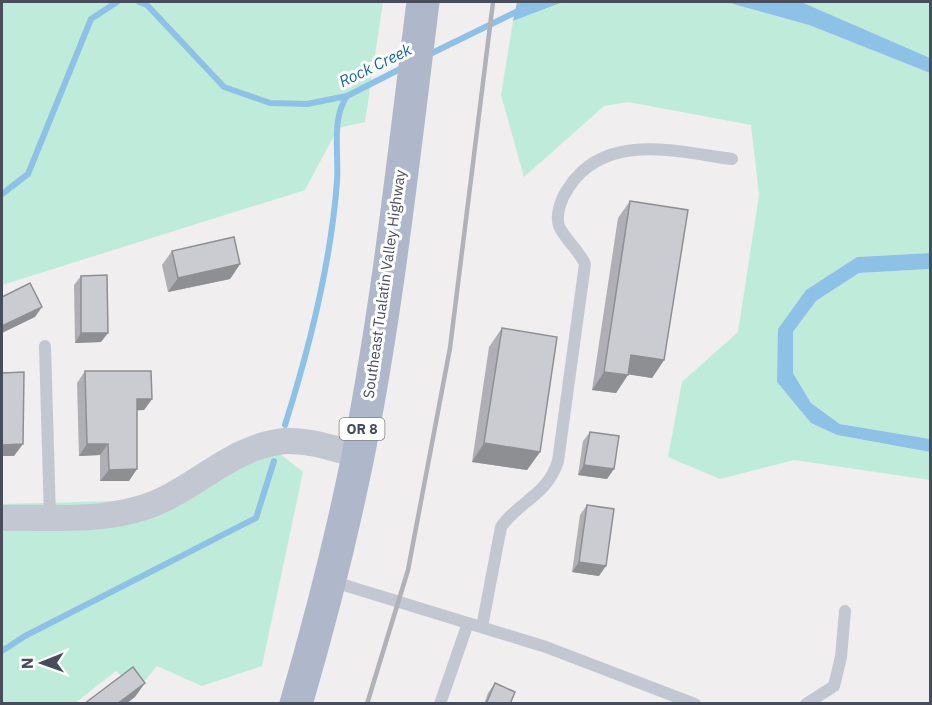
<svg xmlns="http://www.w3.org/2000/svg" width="932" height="705" font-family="'IBM Plex Sans',sans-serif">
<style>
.green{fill:#bfecda}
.water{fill:#8ec1e6}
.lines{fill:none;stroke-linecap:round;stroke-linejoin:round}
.stream{stroke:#8ec1e6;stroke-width:6}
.lane{stroke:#c2c7d2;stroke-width:12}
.street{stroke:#c2c7d2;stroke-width:26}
.primary{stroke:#afb7cb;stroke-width:33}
.rail{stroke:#b0b2b8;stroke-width:4.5}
.wall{fill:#afafb5}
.shaded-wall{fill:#8e8f93}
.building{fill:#cbccd2;stroke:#8e8f93;stroke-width:1.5}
.labels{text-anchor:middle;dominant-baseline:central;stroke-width:6;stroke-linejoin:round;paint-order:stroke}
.shield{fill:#fff;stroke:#7e828c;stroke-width:1.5}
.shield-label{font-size:14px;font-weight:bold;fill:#474d5a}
.street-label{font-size:15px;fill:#474d5a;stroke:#fff}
.water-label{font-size:16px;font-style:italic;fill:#15659f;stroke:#fff}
</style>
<rect width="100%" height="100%" fill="#f0eeee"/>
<path class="green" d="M2 2H383L365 122 338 128 305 190 2 285Z
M564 2H726L809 25 930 73V253L857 257 806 290 777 382 812 423 837 435 930 452V480L794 460 720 479 668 457 682 382 738 332 759 195 751 125 628 102 604 106 524 177 501 95 513 21Z
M755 2H930V69Z
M930 269V439L841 424 811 403 793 373V332L816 301 859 273Z
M265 442 303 472 262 666 202 686 157 666 137 690 116 671 75 703H2V504L153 500Z"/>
<path class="water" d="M517 2H563L513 21Z
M726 2H801L930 58V73L809 25Z
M930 253V269L859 273 816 301 793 332V373L811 403 840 424 930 439V452L837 435 811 423 777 382 778 329 806 290 857 257Z"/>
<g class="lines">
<path class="stream" d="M139 2 147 5 224 87 270 103 307 104 347 96 404 67
M426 56 522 9
M2 194 28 174 91 19 117 2
M285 425C310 346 331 264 337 181 339 154 331 119 347 96
M2 651 25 636 256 518 274 461"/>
<path class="lane" d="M45 346 50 517
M331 581 546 647 695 704
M482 627 501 527C520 500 547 496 558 461L585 264C579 250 563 237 559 226 555 213 562 197 569 187 606 131 677 152 732 159
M440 704 468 623
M806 704 834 686 841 657 845 611"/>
<path class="street" d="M2 518C47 517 94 522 138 509 191 495 230 445 286 441 311 440 335 449 358 455"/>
<path class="primary" d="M296 704C320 622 341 540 358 456 388 306 404 153 423 2"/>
<path class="rail" d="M367 704 408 570 450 348 493 2"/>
</g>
<path class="wall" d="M630 201 664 360 652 378 628 374 616 393 592 390 618 218Z
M172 251 240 264 230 279 168 292 162 265Z
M81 276 101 342 75 343 74 285Z
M502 328 540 452 527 470 472 462 489 347Z
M85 371 152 399 144 410H137L129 481H100V455L79 456 77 383Z
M590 432 607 479 578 475 583 441Z
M587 505 599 576 572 572 580 515Z
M495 683 510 704H484L488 693Z"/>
<path class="shaded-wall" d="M240 264 230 279 168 292 178 278Z
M42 307 35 317 2 333V326Z
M81 333H108L101 342 75 343Z
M631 355 664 360 652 378 619 373Z
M604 372 628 375 616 393 592 390Z
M137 399H152L144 410 128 411Z
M484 443 540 452 527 470 472 462Z
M23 444 14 456H2V445Z
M87 444H108L100 455 79 456Z
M584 465 614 469 607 479 578 475Z
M137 469 129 481H100L109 470Z
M579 562 606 566 599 576 572 572Z
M145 683 135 697 126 704H117Z"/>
<path class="building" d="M630 201 688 210 664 360 631 355 628 375 604 372Z
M234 237 240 264 178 278 172 251Z
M107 275 108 333H81V276Z
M30 283 42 307 2 326V297Z
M502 328 557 337 540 452 484 443Z
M85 371H151L152 399H137V469L109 470 108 444H87Z
M24 372 23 444 2 445V373Z
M590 432 619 436 614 469 584 465Z
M587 505 614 509 606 566 579 562Z
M133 667 145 683 117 704H84Z
M495 683 515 692 510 704H486Z"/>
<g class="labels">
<rect class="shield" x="339.5" y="418" width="45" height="22" rx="4.5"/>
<g class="shield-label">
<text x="362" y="429">OR 8</text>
</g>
<g class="street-label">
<text transform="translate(384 284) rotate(-82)">Southeast Tualatin Valley Highway</text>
</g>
<g class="water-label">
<text transform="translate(375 65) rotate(-26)">Rock Creek</text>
</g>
</g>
<rect width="932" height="705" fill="none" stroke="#474d5a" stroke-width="6"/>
<g transform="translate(42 663) rotate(269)" stroke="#ffffff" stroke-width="4.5" paint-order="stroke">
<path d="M0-4.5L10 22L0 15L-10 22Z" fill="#474d5a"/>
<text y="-9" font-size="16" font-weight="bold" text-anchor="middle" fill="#474d5a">N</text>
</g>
</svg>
